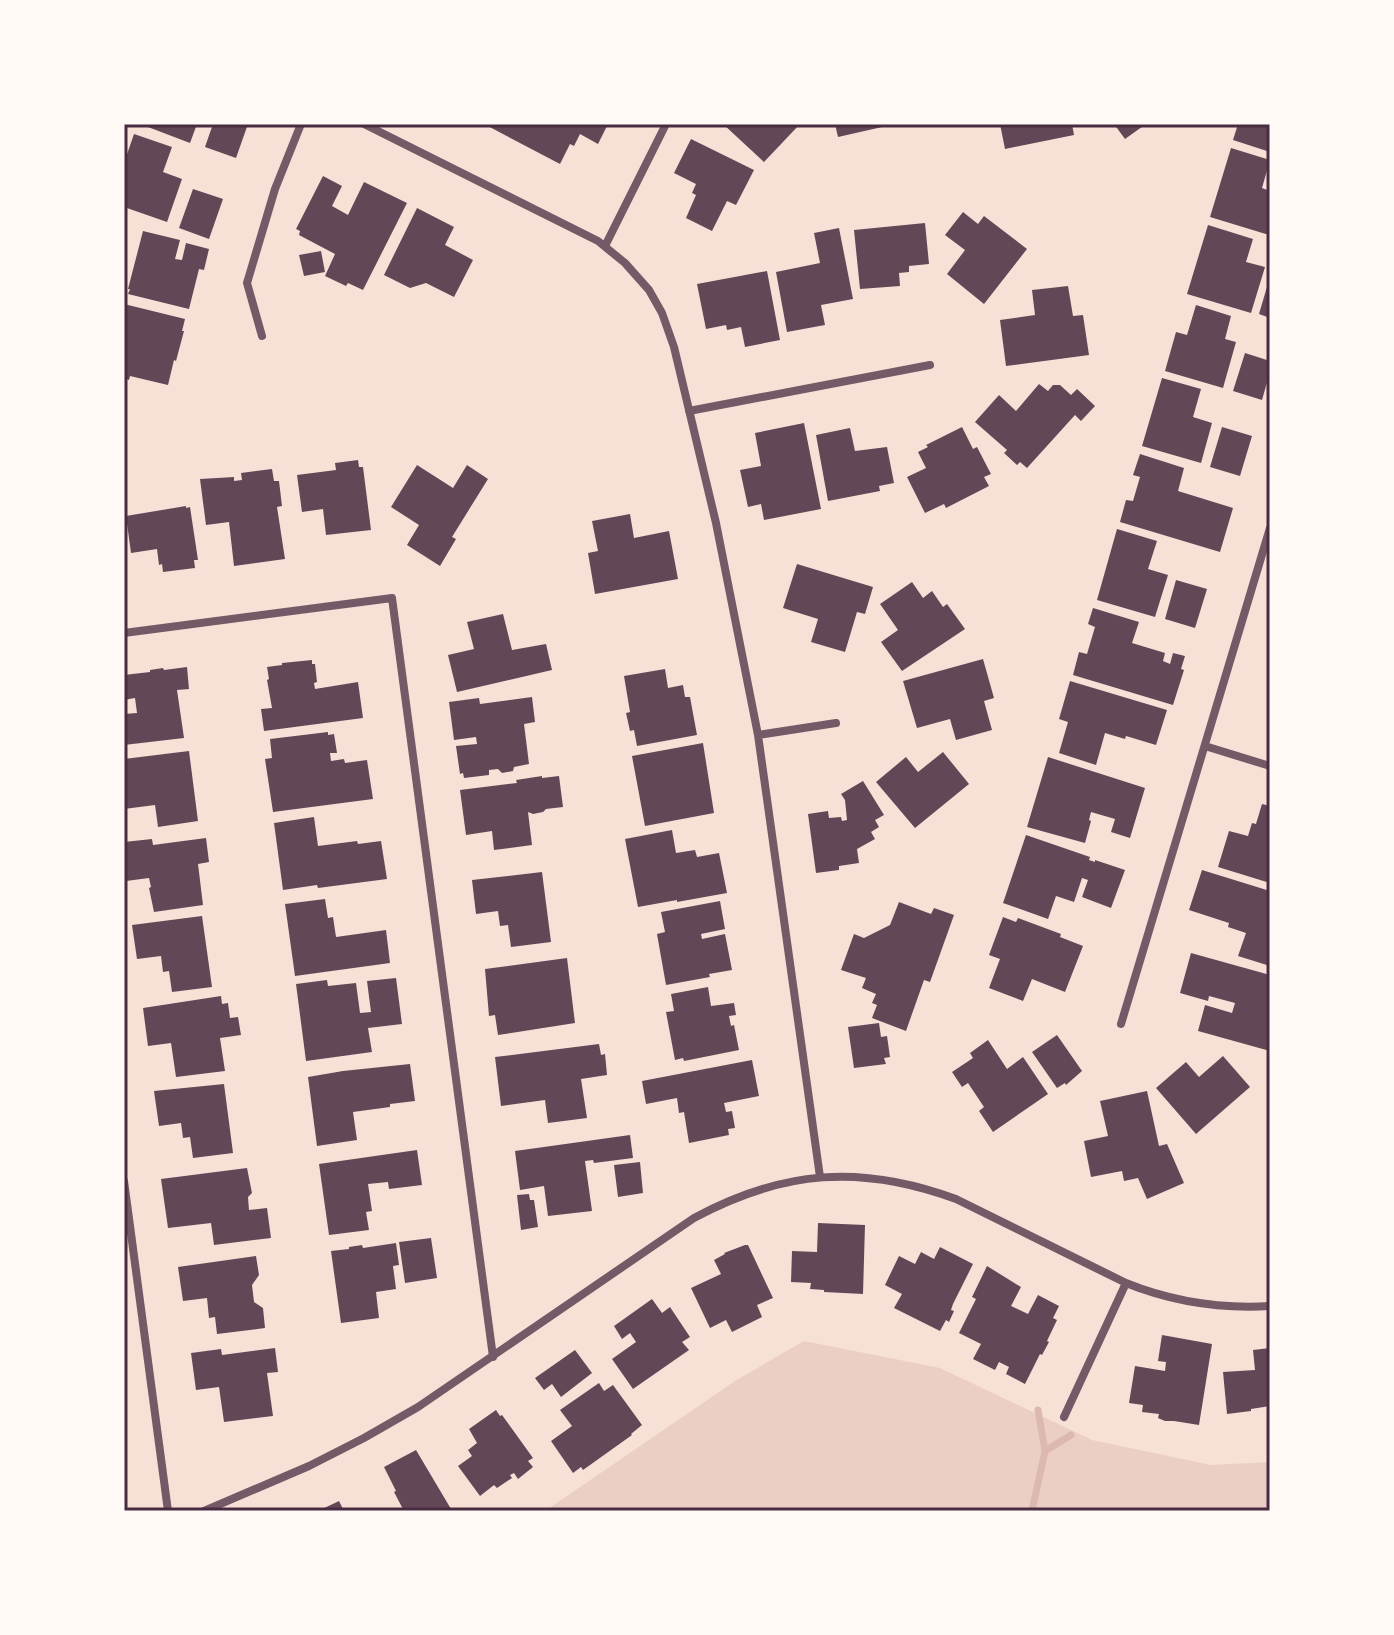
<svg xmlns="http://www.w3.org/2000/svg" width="1394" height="1635" font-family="'PT Sans Narrow',sans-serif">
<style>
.green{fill:#ebcfc5}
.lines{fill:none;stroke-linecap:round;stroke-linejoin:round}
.stream{stroke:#dcb8b0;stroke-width:7}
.building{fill:#644757}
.minor{stroke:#755966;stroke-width:8}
.neatline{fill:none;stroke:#4a2c40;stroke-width:3}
</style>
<rect width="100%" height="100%" fill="#f7e1d7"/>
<path class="green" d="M804 1341 940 1368 1092 1440 1211 1465 1270 1462V1511H545L735 1381Z"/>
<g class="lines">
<path class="stream" d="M1038 1410 1045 1451
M1032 1511 1045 1451 1071 1435"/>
</g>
<path class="building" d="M140 124H197L190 143Z
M213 124H248L236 158 205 147Z
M484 124H608L598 144 580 134 574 146 570 144 560 164Z
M723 124H800L764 162Z
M835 124H891V125L838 137Z
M1000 124H1072L1074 135 1005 149Z
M1114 124H1146L1125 139Z
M1238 124H1270V152L1233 140Z
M134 134 172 147 163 172 182 179 167 222 124 207V163Z
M691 139 754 170 736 205 727 201 712 231 686 218 696 195 692 193 696 184 674 173Z
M1231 148 1270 160 1262 188 1270 191 1269 235 1210 217Z
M323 176 342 186 332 206 348 215 364 182 407 203 363 290 348 283 346 286 325 276 335 254 299 235 300 231 296 229Z
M193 189 223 199 209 239 179 228Z
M417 208 454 227 445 245 473 260 454 297 426 283 410 288 384 275Z
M963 212 978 224 984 216 1027 249 984 304 947 274 965 250 945 235Z
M925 223 929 264 909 266V272L899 273 900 286 860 289 854 230Z
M1208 225 1253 239 1246 262 1265 267 1251 313 1187 294Z
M839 228 853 299 821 305 825 325 787 332 776 272 820 263 814 233Z
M143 231 180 240 175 259 182 260 186 243 209 249 204 270 199 269 189 309 128 294 130 289H128Z
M321 251 325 272 304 276 299 255Z
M767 271 780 340 745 347 741 327 727 330 726 325 706 329 697 284Z
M1269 280 1270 281V318L1259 314Z
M1068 286 1073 316 1083 315 1089 355 1006 366 1000 320 1035 315 1032 290Z
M124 304 185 319 182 331H184L176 361 174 360 168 385 130 376 129 380 124 378Z
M1196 305 1231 316 1225 339 1236 342 1223 388 1165 371 1176 332 1187 335Z
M1245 353 1270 361V372L1262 400 1233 391Z
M1162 378 1201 389 1193 417 1212 423 1201 463 1142 446Z
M1039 384 1048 391 1053 385H1060L1071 395 1077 389 1095 406 1081 421 1075 415 1027 468 1020 462 1017 465 1004 453 1007 450 975 422 999 395 1016 411Z
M804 423 821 509 764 520 761 504 748 507 740 470 761 466 755 433Z
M962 427 973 449 977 447 991 474 984 477 989 486 946 508 944 504 925 513 907 477 926 468 918 452 928 447 926 445Z
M1222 427 1252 436 1240 476 1210 467Z
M850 428 855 451 887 447 894 483 879 486 880 491 828 501 816 435Z
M1140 454 1184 468 1178 491 1233 508 1220 552 1120 522 1126 500 1133 501 1140 477 1133 475Z
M358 460 359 467H363L371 530 326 535 323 509 302 512 297 475 336 470 335 463Z
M417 465 453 488 467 465 488 479 452 537 456 539 440 566 407 545 419 525 391 507Z
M272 469 274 481H279L282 506 277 507 285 559 234 566 229 522 206 525 200 479 234 477V481L242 480 241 473Z
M186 506V508L190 507 198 560H194L195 568 163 572 162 564 159 565 157 549 131 553 126 516Z
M630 514 634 538 669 531 678 579 595 594 588 553 598 551 592 521Z
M1117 529 1157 541 1148 569 1168 575 1155 617 1097 600Z
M797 564 873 587 865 614 857 612 845 652 811 642 818 619 783 608Z
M1176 580 1207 589 1195 628 1165 619Z
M912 582 923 598 932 591 943 607 947 604 965 629 902 671 881 642 898 630 880 604Z
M1093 608 1139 622 1132 643 1165 653 1163 661 1170 664 1173 653 1185 656 1181 669 1184 670 1173 705 1073 675 1079 652 1087 654 1095 627 1088 624Z
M503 614 512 650 546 644 552 670 457 692 448 655 474 649 467 622Z
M983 659 994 698 984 701 992 730 956 740 950 719 917 728 903 681Z
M312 660V664H315L317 682 314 683 315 689 358 682 363 718 264 731 261 709 272 708 267 680 269 679 267 667 282 665V663Z
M187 667 189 689 177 690 184 738 124 745V714L137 713 135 698 124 700V675L150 672V670L163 668 164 670Z
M665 669 668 688 683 685 685 697H690L697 735 637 746 634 730 630 731 626 713 630 712 624 676Z
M1070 681 1167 710 1156 745 1126 736 1125 739 1105 733 1096 765 1059 753 1068 722 1059 719Z
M532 697 535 722 524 724 529 764 514 767 513 771 502 773 498 769 489 770V775L464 778 463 773 460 774 456 746 477 744 476 737 454 740 449 702 479 698 480 704Z
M328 732V735L334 734 337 753H330L331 761 344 759 345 763 367 760 373 799 273 812 265 759 272 758 270 739Z
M703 743 714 813 645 826 632 756Z
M189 751 198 821 158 827 155 805 124 809V759Z
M943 752 969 784 915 828 876 782 906 757 918 772Z
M1048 757 1145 788 1130 838 1111 832 1115 819 1091 812 1089 820 1091 821 1085 843 1027 827Z
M542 776V778L559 776 563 807 546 809 543 812 533 814 528 812 532 845 494 850 492 831 466 835 460 790 517 783 516 780Z
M863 781 884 815 875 820 879 827 871 832 875 839 857 849 859 863 839 866V870L816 873 808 814 828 811 829 818 841 817 842 821 847 820 845 800 841 794Z
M1262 804 1270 806V883L1218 867 1229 831 1248 836 1252 823 1256 824Z
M314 817 318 846 357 841 358 844 381 841 387 879 318 888 317 885 283 890 274 823Z
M672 830 676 853 695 850 697 857 719 853 727 893 677 902V900L638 907 625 839Z
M1026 835 1090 857 1089 860 1095 862V860L1125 870 1111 908 1082 897 1088 880 1082 878 1074 902 1056 896 1048 919 1003 903Z
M206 838 209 862 198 864 203 905 154 912 149 888 151 887 149 878 126 881 124 842 152 839 153 845Z
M1202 870 1270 891V966L1238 956 1246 933 1228 927 1229 923 1189 910Z
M542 872 551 942 511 947 508 925 500 926 498 911 476 914 472 880Z
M325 899 328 918 333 917 336 937 386 930 390 963 295 976 285 904Z
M720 901 725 929 701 934 702 939 725 934 732 970 709 974 710 977 666 985 657 934 665 932 661 912Z
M899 902 931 914 934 908 954 915 930 982 924 980 906 1031 872 1018 877 1005 872 1003 876 994 862 988 866 978 841 970 854 934 864 938 890 925Z
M202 916 212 987 172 992 169 971 163 972 161 956 137 959 132 925Z
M1003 917 1016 922 1018 918 1061 934 1060 937 1083 946 1065 992 1032 979 1023 1001 989 988 1000 959 989 955Z
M1191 953 1270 975V1051L1198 1031 1205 1005 1232 1013 1235 1003 1209 996 1208 1001 1180 993Z
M567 958 575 1023 498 1035 495 1015 489 1016 485 969Z
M396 978 402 1024 368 1028 372 1052 306 1061 296 984 327 980 328 986 356 983 360 1013 371 1012 367 981Z
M708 987 711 1006 734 1003 736 1015 729 1016 731 1026 734 1025 739 1050 684 1061 683 1058 675 1060 666 1012 674 1011 671 994Z
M221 996 222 1004 228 1003 230 1018 238 1017 241 1035 220 1038 225 1071 176 1077 171 1043 148 1046 143 1008Z
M879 1023 881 1037 887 1036 890 1057 884 1058 886 1064 854 1068 848 1027Z
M1057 1035 1082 1071 1066 1085 1065 1083 1057 1088 1032 1052Z
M988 1040 1007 1069 1023 1057 1048 1094 993 1132 979 1111 984 1107 968 1083 962 1087 952 1072 973 1058 970 1053Z
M599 1044 601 1055 605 1054 607 1075 581 1079 587 1118 548 1123 545 1100 501 1106 495 1057Z
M1223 1056 1250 1087 1196 1134 1156 1088 1186 1062 1199 1077Z
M752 1060 759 1096 724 1103 726 1112 732 1111 735 1128 728 1129 729 1135 689 1143 684 1112 679 1113 677 1098 646 1104 642 1081Z
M410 1064 415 1101 390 1104V1107L353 1112 357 1140 317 1146 308 1077 343 1071Z
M224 1084 233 1153 193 1158 190 1137 183 1138 181 1123 159 1126 154 1091Z
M1147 1091 1159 1146 1167 1144 1184 1183 1147 1199 1138 1178 1124 1181 1122 1171 1091 1177 1084 1141 1108 1136 1100 1101Z
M630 1135 633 1158 594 1163 593 1160 585 1161 592 1211 548 1216 544 1186 520 1190 515 1151Z
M417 1150 422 1185 389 1189 388 1182 368 1184 372 1211 366 1212 369 1230 329 1235 319 1164Z
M640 1162 643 1193 618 1197 614 1165Z
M247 1168 252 1193 248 1197 249 1210 267 1208 271 1238 214 1245 211 1223 168 1228 161 1179Z
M529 1194 530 1200H534L538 1227 521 1230 517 1195Z
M818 1223 865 1225 863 1294 824 1292V1290L810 1289 811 1283 791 1282 792 1251 817 1252Z
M431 1238 437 1278 405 1283 399 1242Z
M396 1243 399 1265 393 1266 396 1289 376 1292 379 1318 341 1323 331 1251 349 1249V1247L362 1245 363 1248Z
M745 1245H748L773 1298 757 1305 762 1317 732 1332 726 1320 710 1328 691 1288 721 1274 714 1260 725 1254 724 1253Z
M940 1247 973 1264 953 1304 951 1310 954 1311 949 1322 946 1320 940 1331 894 1308 902 1294 885 1285 899 1256 915 1264 921 1252 934 1259Z
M256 1256 259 1275 252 1285 254 1302 263 1308 265 1328 217 1334 215 1317 209 1318 207 1298 183 1301 178 1267Z
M987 1266 1021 1287 1011 1306 1028 1314 1038 1295 1059 1306 1053 1318 1057 1320 1047 1341 1049 1342 1042 1355 1040 1354 1025 1384 1006 1374 1009 1367 999 1362 995 1370 973 1359 981 1344 959 1333 976 1299 972 1297Z
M652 1299 662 1313 670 1307 690 1337 682 1342 689 1350 633 1389 612 1359 636 1342 630 1333 622 1339 614 1326Z
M1162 1335 1212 1344 1199 1425 1174 1421H1165L1158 1418 1159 1414 1142 1412 1143 1405 1129 1403 1135 1366 1165 1371 1166 1362 1158 1361Z
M275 1348 278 1372 267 1373 273 1416 224 1422 219 1387 196 1390 191 1353 221 1349 222 1355Z
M1270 1348V1406L1251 1409V1411L1227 1414 1223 1372 1255 1370 1253 1350Z
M575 1350 592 1373 561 1397 552 1384 544 1390 535 1378Z
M599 1383 604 1391 613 1385 642 1425 631 1434 632 1435 583 1470 581 1467 573 1473 551 1441 572 1426 560 1410Z
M496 1410 500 1416 502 1415 533 1458 528 1461 533 1467 518 1479 514 1473 510 1475 512 1478 497 1488 494 1485 480 1496 458 1466 472 1456 468 1450 477 1443 469 1429Z
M416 1450 451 1509 448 1511H404L394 1492 396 1491 384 1467Z
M339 1501 344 1511H318Z"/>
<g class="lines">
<path class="minor" d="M364 124 598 241 625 263 649 290 662 313 674 347 716 523 758 735 820 1177
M605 246 666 124
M262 336 247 283 275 189 301 124
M689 411 930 365
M124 633 392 598 493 1357
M758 735 836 723
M1205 746 1270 766
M1121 1024 1270 528
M124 1181 168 1511
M1064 1417 1126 1283
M204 1511 309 1466 364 1438 418 1407 694 1218C783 1170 861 1164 956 1199L1126 1283C1173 1302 1219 1309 1270 1306"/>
</g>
<rect width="1394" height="1635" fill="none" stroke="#fffaf5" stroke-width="252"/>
<rect x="126" y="126" width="1142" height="1383" class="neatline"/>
</svg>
